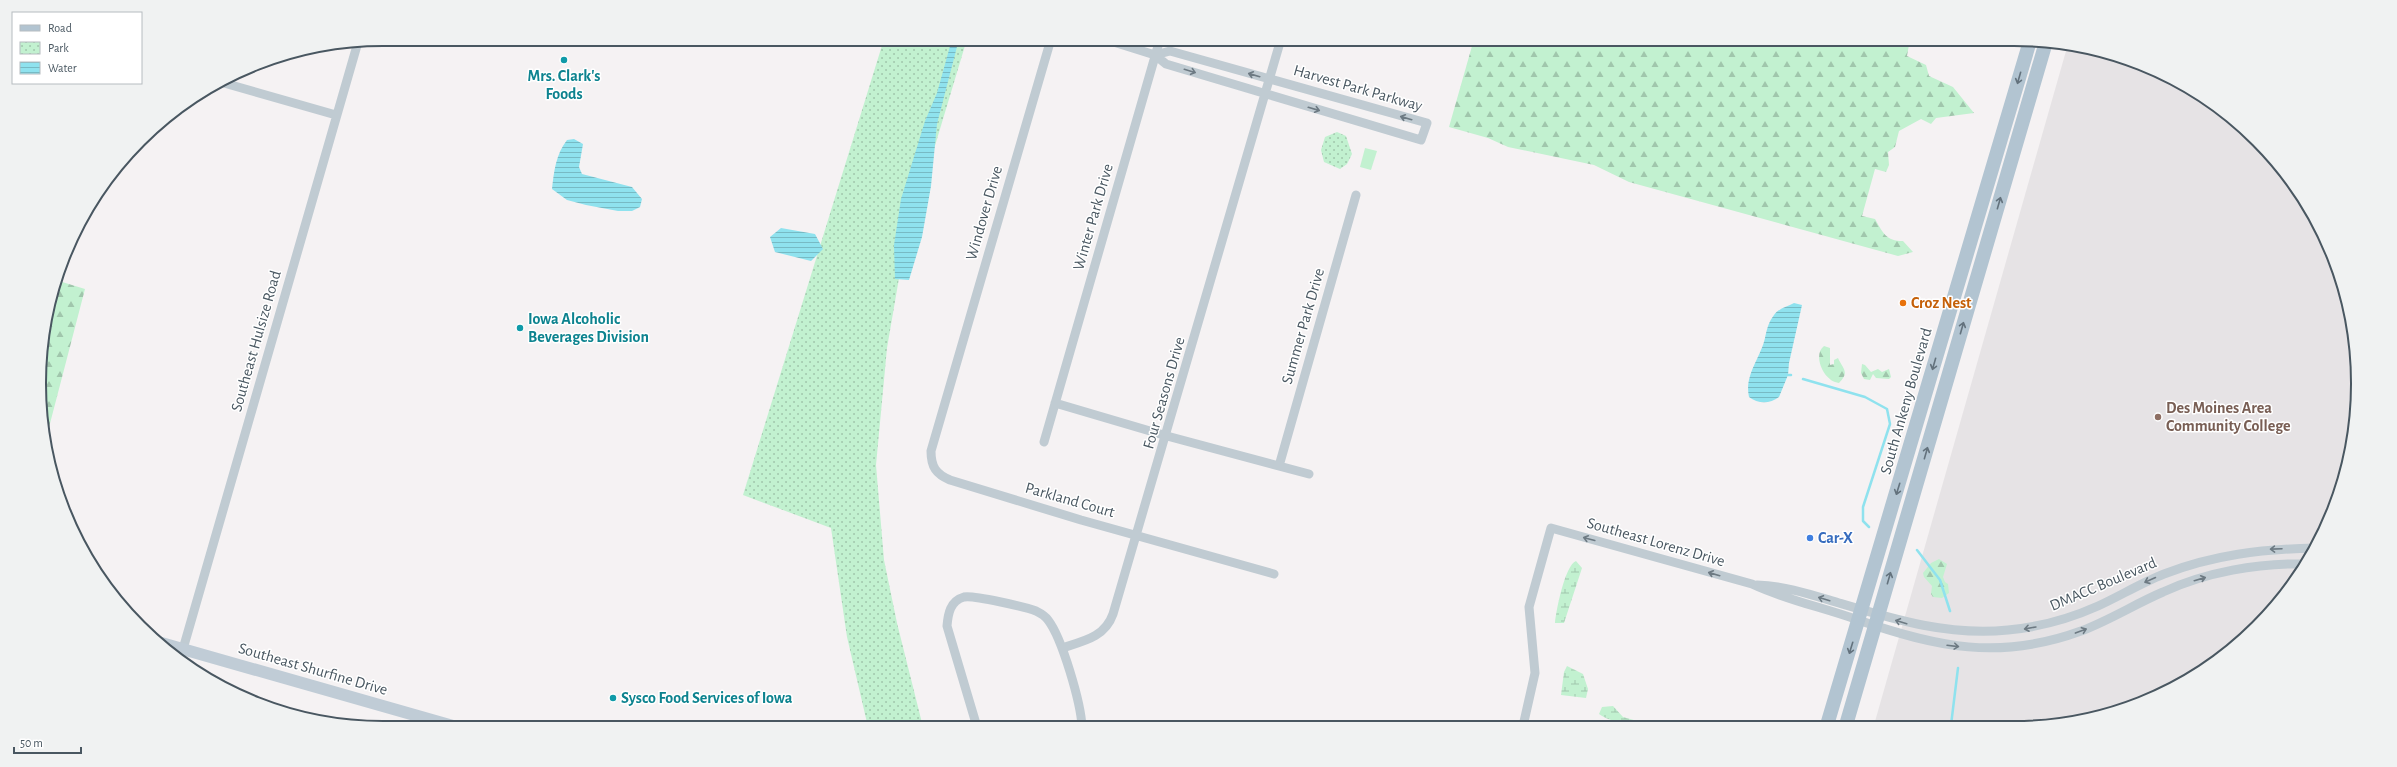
<svg xmlns="http://www.w3.org/2000/svg" width="2397" height="767" font-family="'Alegreya Sans',sans-serif">
<style>
.education{fill:#e6e3e5}
.forest{fill:url(#forest-firs)}
.wetland{fill:url(#wetland-marsh)}
.park{fill:url(#park-dots)}
.pitch{fill:#c2f1d0}
.water{fill:url(#water-rules)}
.lines{fill:none;stroke-linecap:round;stroke-linejoin:round}
.stream{stroke:#8fe2ee;stroke-width:2.5}
.street{stroke:#c0cbd2;stroke-width:9}
.secondary{stroke:#c0ccd6;stroke-width:12}
.primary{stroke:#b2c4d1;stroke-width:14}
.oneway{stroke:#6d7a83}
.oneway2{stroke:#63727d}
.culture-dot{fill:#0f9aa8;stroke:#fff;stroke-width:1.5}
.food-dot{fill:#e8710a;stroke:#fff;stroke-width:1.5}
.education-dot{fill:#8d6e63;stroke:#fff;stroke-width:1.5}
.shop-dot{fill:#3f7fe0;stroke:#fff;stroke-width:1.5}
.labels{text-anchor:middle;dominant-baseline:central;stroke-width:3;stroke-linejoin:round;paint-order:stroke}
.culture-label{font-size:16px;font-weight:bold;fill:#0d838f;stroke:#fff;text-anchor:start}
.street-label{font-size:16px;fill:#495761;stroke:#fff}
.food-label{font-size:16px;font-weight:bold;fill:#c56008;stroke:#fff;text-anchor:start}
.education-label{font-size:16px;font-weight:bold;fill:#785e54;stroke:#fff;text-anchor:start}
.shop-label{font-size:16px;font-weight:bold;fill:#366cbe;stroke:#fff;text-anchor:start}
.rim{fill:none;stroke:#495761;stroke-width:2}
</style>
<defs>
<pattern id="forest-firs" width="22" height="20" patternUnits="userSpaceOnUse"><rect width="22" height="20" fill="#c2f1d0"/><path d="M5 1l3.5 6h-7zM16 11l3.5 6h-7z" fill="#a0c6ac"/></pattern>
<pattern id="wetland-marsh" width="20" height="14" patternUnits="userSpaceOnUse"><rect width="20" height="14" fill="#c2f1d0"/><path d="M1 5h8M5 5V1M11 12h8M15 12V8" fill="none" stroke="#a0c6ac"/></pattern>
<pattern id="park-dots" width="8" height="8" patternUnits="userSpaceOnUse"><rect width="8" height="8" fill="#c2f1d0"/><path d="M2 2h.1M6 6h.1" fill="none" stroke="#a0c6ac" stroke-width="1.8" stroke-linecap="round"/></pattern>
<pattern id="water-rules" width="6" height="5" patternUnits="userSpaceOnUse"><rect width="6" height="5" fill="#8fe2ee"/><path d="M0 2.5h6" fill="none" stroke="#77bac4"/></pattern>
</defs>
<rect width="100%" height="100%" fill="#f5f2f3"/>
<path class="education" d="M2068 44 2081 46 2146 65 2205 97 2257 140 2300 192 2332 252 2351 317 2358 384 2351 451 2312 556 2241 642 2166 693 2059 725H1874Z"/>
<path class="forest" d="M1474 39H1910L1907 56 1926 65 1929 76 1953 87 1974 113 1936 118 1931 124 1921 119 1899 131 1895 147 1888 152 1889 165 1886 172 1875 169 1862 216 1875 219C1883 233 1886 241 1903 241L1913 252 1898 256 1629 182 1594 165 1508 147 1488 138 1449 127Z
M59 281 85 289 47 435 45 436 40 406 42 339Z
M1824 346 1830 348V365L1834 364V360L1838 358C1843 369 1850 372 1839 383 1824 382 1812 355 1824 346Z
M1862 364 1865 365 1871 372 1878 369 1882 372 1889 369 1891 377 1889 379 1876 378 1873 374 1870 380 1864 379 1861 373Z
M1939 559 1947 564 1943 577 1945 582 1948 584 1949 593 1942 598 1933 597 1931 594 1932 586 1924 577 1923 573 1931 563Z"/>
<path class="wetland" d="M1576 561 1582 568 1564 623H1555C1556 611 1565 565 1576 561Z
M1567 666 1583 674 1588 689 1586 698 1561 695 1564 672Z
M1613 706 1623 717 1655 726C1640 726 1610 723 1599 714L1602 707Z"/>
<path class="park" d="M884 39H967L904 249 887 348 876 465 884 560 897 623 923 727H868L847 637 831 528 743 495Z
M1337 132 1346 136 1352 154 1347 164 1340 169 1324 162 1321 150 1325 137Z"/>
<path class="pitch" d="M1365 148 1377 151 1371 170 1360 167Z"/>
<path class="water" d="M952 39H959L937 124 931 186 922 237 909 280 895 279 894 245 901 199 925 121 937 93Z
M574 139 583 144 579 167 582 174 632 187 642 199 640 207 632 211H618L586 205 567 200 552 189C554 171 556 154 567 140Z
M781 228 815 234 823 249 811 261 775 252 770 237Z
M1794 303 1802 305 1789 363 1788 375 1779 397C1770 404 1758 404 1749 397 1744 375 1761 357 1765 338 1767 329 1768 323 1774 315 1779 308 1787 307 1794 303Z"/>
<g class="lines">
<path class="stream" d="M1788 375H1791
M1803 379 1865 397 1887 409 1890 424 1863 507V521L1869 527
M1917 550 1940 580 1950 611
M1951 725 1958 668"/>
<path class="street" d="M1051 39 931 451C931 467 936 474 950 480L1081 520 1274 574
M1104 39 1155 55 1166 64 1421 140 1427 123 1170 51 1155 55
M224 83 336 115
M1055 403 1167 436 1309 474
M1044 442 1160 39
M1279 466 1356 195
M1757 585C1786 586 1812 595 1839 603 1896 620 1949 636 2008 630 2040 627 2069 619 2098 606 2120 596 2141 583 2164 574 2213 555 2262 549 2315 548
M1062 648C1084 641 1105 637 1113 614L1281 39
M183 649 358 42
M1523 726 1535 673 1529 607 1551 528 1752 584C1786 600 1822 607 1858 620 1937 647 1999 661 2081 631 2110 620 2135 604 2163 592 2206 572 2258 563 2305 564
M977 727 947 626C948 614 950 601 964 597 973 595 1026 607 1036 611 1040 613 1046 617 1048 620 1062 638 1081 703 1082 727"/>
<path class="secondary" d="M158 642 460 728"/>
<path class="primary" d="M1827 725 2030 41
M1846 725 2046 42"/>
</g>
<defs><path id="oneway-shaft" d="M-6 0H5M1.5-3L5.5 0L1.5 3" fill="none" stroke-width="1.6" stroke-linecap="round" stroke-linejoin="round"/></defs>
<g class="oneway">
<use href="#oneway-shaft" transform="translate(1190 71) rotate(17)"/>
<use href="#oneway-shaft" transform="translate(1254 75) rotate(-164)"/>
<use href="#oneway-shaft" transform="translate(1314 109) rotate(16)"/>
<use href="#oneway-shaft" transform="translate(1406 118) rotate(-164)"/>
<use href="#oneway-shaft" transform="translate(1589 539) rotate(-165)"/>
<use href="#oneway-shaft" transform="translate(2276 549) rotate(178)"/>
<use href="#oneway-shaft" transform="translate(1714 574) rotate(-164)"/>
<use href="#oneway-shaft" transform="translate(2200 579) rotate(-16)"/>
<use href="#oneway-shaft" transform="translate(2150 580) rotate(156)"/>
<use href="#oneway-shaft" transform="translate(1824 599) rotate(-163)"/>
<use href="#oneway-shaft" transform="translate(1901 622) rotate(-163)"/>
<use href="#oneway-shaft" transform="translate(2030 628) rotate(170)"/>
<use href="#oneway-shaft" transform="translate(2081 631) rotate(-20)"/>
<use href="#oneway-shaft" transform="translate(1953 646) rotate(7)"/>
</g>
<g class="oneway2">
<use href="#oneway-shaft" transform="translate(2019 78) rotate(106)"/>
<use href="#oneway-shaft" transform="translate(1999 203) rotate(-74)"/>
<use href="#oneway-shaft" transform="translate(1962 328) rotate(-74)"/>
<use href="#oneway-shaft" transform="translate(1934 364) rotate(106)"/>
<use href="#oneway-shaft" transform="translate(1926 453) rotate(-74)"/>
<use href="#oneway-shaft" transform="translate(1898 489) rotate(107)"/>
<use href="#oneway-shaft" transform="translate(1889 578) rotate(-74)"/>
<use href="#oneway-shaft" transform="translate(1851 648) rotate(107)"/>
</g>
<g class="culture-dot">
<circle cx="564" cy="60" r="4"/>
<circle cx="520" cy="328" r="4"/>
<circle cx="613" cy="698" r="4"/>
</g>
<circle class="food-dot" cx="1903" cy="303" r="4"/>
<circle class="education-dot" cx="2158" cy="417" r="4"/>
<circle class="shop-dot" cx="1810" cy="538" r="4"/>
<g class="labels">
<g class="culture-label">
<text x="564" y="76" text-anchor="middle">Mrs. Clark's<tspan x="564" dy="18">Foods</tspan></text>
<text x="528" y="319">Iowa Alcoholic<tspan x="528" dy="18">Beverages Division</tspan></text>
<text x="621" y="698">Sysco Food Services of Iowa</text>
</g>
<g class="street-label">
<text transform="translate(1358 88) rotate(16)">Harvest Park Parkway</text>
<text transform="translate(984 213) rotate(-74)">Windover Drive</text>
<text transform="translate(1093 217) rotate(-74)">Winter Park Drive</text>
<text transform="translate(1303 326) rotate(-74)">Summer Park Drive</text>
<text transform="translate(256 341) rotate(-74)">Southeast Hulsize Road</text>
<text transform="translate(1164 393) rotate(-74)">Four Seasons Drive</text>
<text transform="translate(1906 401) rotate(-74)">South Ankeny Boulevard</text>
<text transform="translate(1070 500) rotate(16)">Parkland Court</text>
<text transform="translate(1656 542) rotate(16)">Southeast Lorenz Drive</text>
<text transform="translate(2103 584) rotate(-23)">DMACC Boulevard</text>
<text transform="translate(313 669) rotate(16)">Southeast Shurfine Drive</text>
</g>
<g class="food-label">
<text x="1911" y="303">Croz Nest</text>
</g>
<g class="education-label">
<text x="2166" y="408">Des Moines Area<tspan x="2166" dy="18">Community College</tspan></text>
</g>
<g class="shop-label">
<text x="1818" y="538">Car-X</text>
</g>
</g>
<path d="M0 0H2397V767H0ZM383 46H2014A337 337 0 0 1 2351 383V384A337 337 0 0 1 2014 721H383A337 337 0 0 1 46 384V383A337 337 0 0 1 383 46Z" fill="#f0f2f2" fill-rule="evenodd"/>
<path class="rim" d="M383 46H2014A337 337 0 0 1 2351 383V384A337 337 0 0 1 2014 721H383A337 337 0 0 1 46 384V383A337 337 0 0 1 383 46Z"/>
<rect x="12" y="12" width="130" height="72" fill="#ffffff" stroke="#b6bcc0"/>
<rect x="20" y="25" width="20" height="6" fill="#b2c4d1" stroke="#b6bcc0"/>
<text x="48" y="32" font-size="12" fill="#495761">Road</text>
<rect x="20" y="42" width="20" height="12" fill="url(#park-dots)" stroke="#b6bcc0"/>
<text x="48" y="52" font-size="12" fill="#495761">Park</text>
<rect x="20" y="62" width="20" height="12" fill="url(#water-rules)" stroke="#b6bcc0"/>
<text x="48" y="72" font-size="12" fill="#495761">Water</text>
<path d="M14 747v6h67v-6" fill="none" stroke="#495761" stroke-width="2"/>
<text x="20" y="747" font-size="12" fill="#495761" stroke="#ffffff" stroke-width="3" paint-order="stroke">50 m</text>
</svg>
